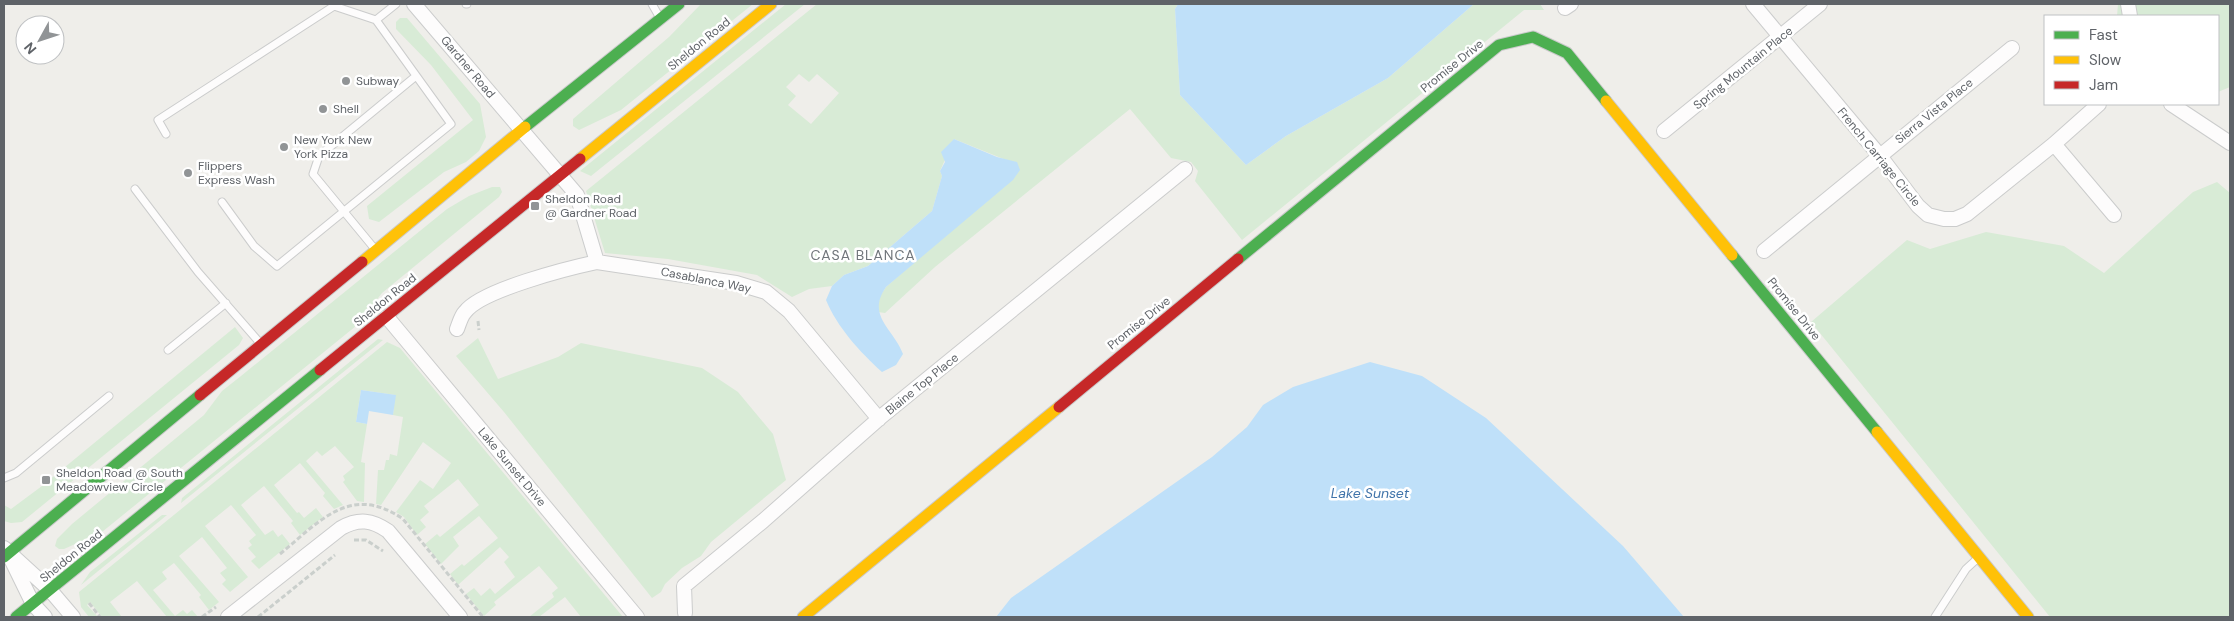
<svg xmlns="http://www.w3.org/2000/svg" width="2234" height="621" font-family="'DM Sans',sans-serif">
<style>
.green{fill:#d8ebd6;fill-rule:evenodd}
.water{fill:#bfe0f9}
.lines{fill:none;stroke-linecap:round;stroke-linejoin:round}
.lane-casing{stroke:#cbcccc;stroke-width:9}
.street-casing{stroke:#cbcccc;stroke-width:16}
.fast-casing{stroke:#cacacb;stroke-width:13}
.slow-casing{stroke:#cacacb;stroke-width:13}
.jam-casing{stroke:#cacacb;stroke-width:13}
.path{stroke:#cacfcc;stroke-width:3;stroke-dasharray:5 2.5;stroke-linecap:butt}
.lane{stroke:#fdfcfc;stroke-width:7}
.street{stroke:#fdfcfc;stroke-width:14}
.fast{stroke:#4caf50;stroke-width:11}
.slow{stroke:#ffc107;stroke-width:11}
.jam{stroke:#c62828;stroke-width:11}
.poi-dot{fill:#919496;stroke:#fff;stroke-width:2}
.labels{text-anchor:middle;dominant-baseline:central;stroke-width:5;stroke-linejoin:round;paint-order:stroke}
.street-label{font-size:12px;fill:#5f6368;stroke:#fff}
.poi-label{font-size:12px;fill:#5f6368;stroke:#fff;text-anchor:start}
.neighbourhood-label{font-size:14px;letter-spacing:1px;fill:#70757a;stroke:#fff}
.water-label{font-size:14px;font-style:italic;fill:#4174aa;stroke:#fff}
</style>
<rect width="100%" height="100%" fill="#efeeea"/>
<path class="green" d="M701 4H753L621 110 579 130 573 126V119L669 37Z
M786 4H805L591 176 580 171Z
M817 4H1178L1175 9 1180 95 1246 165 1286 136 1388 78 1474 4H1540L1544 10H1524L1242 240 1195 181 1198 171 1191 162 1171 158 1130 109 935 267 885 313 878 312V299L886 287 957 225 1011 162 954 139 940 171 942 176 932 211 868 266 844 275 832 286 809 289 792 297 757 275 668 259 605 253 586 191ZM799 74 809 82 817 74 839 93 811 124 788 105 796 96 786 87Z
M2118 4H2230V87L2218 92V16H2117Z
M400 18H407L480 104 486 137 479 151 466 162 444 172 379 222 369 219 367 206 473 120 431 65 396 29V22Z
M2217 182 2230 193V617H2050L1811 322 1907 240 1930 249 1986 232 2064 246 2104 273 2193 192Z
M492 187H500L502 192 499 197 382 293 356 326 102 532 64 549H59L55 546 57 539 72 524 204 415 222 391 241 376 447 209 469 196Z
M235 327 243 338 239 345 22 522 11 523 4 521V505L11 509 42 486Z
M478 338 498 379 558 357 581 343 702 368 738 392 773 434 786 480 711 542 701 556 682 568 665 584 661 592 652 598 504 412 456 356Z
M378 339 383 340 181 503 182 498Z
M387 342 400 348 623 617H581L565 597 539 617H529L554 597 552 593 558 588 539 566 494 602 496 605 484 616 466 594 474 588 481 596 490 588 495 594 515 577 504 562 509 557 500 547 458 585 450 574 462 564 464 566 498 538 479 516 453 537 459 546 441 564 425 544 437 534 440 537 479 505 458 479 424 506 429 512 420 520 426 527 417 535 404 517 396 512 420 480 433 489 451 463 423 442 381 505 376 504 378 470H384L386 460H389L390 454 397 456 403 417 393 415 395 395 361 390 356 422 367 424 361 462 365 463 364 502 357 501 343 482 345 480 343 476 354 467 335 446 322 456 317 451 306 461 343 505 334 509 323 496 325 493 300 463 274 485 297 513 299 512 304 518 316 508 323 517 300 535 291 523 293 521 264 486 241 505 265 535 273 530 278 537 282 534 290 544 259 569 251 561 256 557 248 548 252 545 249 541 256 535 231 505 205 526 248 577 230 592 222 584 226 580 220 573 227 568 202 537 179 556 219 602 209 610 199 597 201 595 174 563 162 572 167 579 153 590 175 616 183 610 187 614 192 610 198 617H167L137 581 110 602 122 617H102L90 602 87 605 98 617H89L81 607 79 592Z
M162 515H167L81 585 90 572Z"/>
<path class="water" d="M1178 4H1474L1388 78 1286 136 1246 165 1180 95 1175 9Z
M954 139 997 157 1017 162 1020 170 1013 180 886 287C866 316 893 328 903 354L896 365 882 372C860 352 837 327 826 300L832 286 844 275 868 266 932 211 942 176 940 171 945 162 941 152Z
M1370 362 1422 376 1486 418 1623 546 1684 617H996L1011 598 1212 457 1247 427 1263 405 1293 387Z
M361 390 396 395 393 415 369 411 367 424 356 422Z"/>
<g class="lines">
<g class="lane-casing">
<path id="lane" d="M466 4H467
M652 4 660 18
M376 20 396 4
M166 134 158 120 334 6 376 20 451 124 277 266 254 246 222 202
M135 189 198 272 260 343
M374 248 313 174 319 156 416 76
M168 350 226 303
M4 478 16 473 109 396
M1935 617 1966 569 1978 558"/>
</g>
<g class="street-casing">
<path id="street" d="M414 4 577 195 597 262 736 283 766 292 789 311 879 419
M1753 4 1880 156 1918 206 1928 215 1944 219H1955L1967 214 2054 144 2099 104
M2128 4 2130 16
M1565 8 1571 4
M2171 104 2230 143
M1664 131 1820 4
M2054 144 2114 215
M1764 251 2012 48
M387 317 637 617
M457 329C459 324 461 316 465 312 481 290 569 268 597 262
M4 548 50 590 73 617
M11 559 33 604 45 617
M685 613 684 586 763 521 882 416 1185 169
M228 617 341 528C359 518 372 520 388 531L460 617"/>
</g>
<g class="fast-casing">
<path id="fast" d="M525 127 679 4
M1732 255 1877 432
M1238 259 1499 45 1533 37 1567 53 1606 101
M4 557 200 395
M16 617 320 370"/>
</g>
<g class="slow-casing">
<path id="slow" d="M1606 101 1732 255
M580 159 771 4
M362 262 525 127
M1877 432 2028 617
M803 617 1059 407"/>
</g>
<g class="jam-casing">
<path id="jam" d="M320 370 580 159
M200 395 362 262
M1059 407 1238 259"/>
</g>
<path class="path" d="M478 321 479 330
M354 540H366L383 551
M280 554C320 521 351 483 403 519L483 617
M89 603 100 617
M202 617 216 607
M258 617 335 555"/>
<use href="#lane" class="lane"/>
<use href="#street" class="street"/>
<use href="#fast" class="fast"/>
<use href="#slow" class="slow"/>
<use href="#jam" class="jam"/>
</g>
<g class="poi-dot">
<circle cx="346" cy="81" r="5"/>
<circle cx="323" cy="109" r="5"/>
<circle cx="284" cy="147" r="5"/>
<circle cx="188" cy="173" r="5"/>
<rect x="530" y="201" width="10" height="10" rx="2.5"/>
<rect x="41" y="475" width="10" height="10" rx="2.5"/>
</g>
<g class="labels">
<g class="street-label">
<text transform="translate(699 44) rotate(-39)">Sheldon Road</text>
<text transform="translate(1452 66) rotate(-39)">Promise Drive</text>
<text transform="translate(468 67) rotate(50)">Gardner Road</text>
<text transform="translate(1743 68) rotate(-39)">Spring Mountain Place</text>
<text transform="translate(1934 111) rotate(-39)">Sierra Vista Place</text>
<text transform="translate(1879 157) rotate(51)">French Carriage Circle</text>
<text transform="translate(706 280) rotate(11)">Casablanca Way</text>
<text transform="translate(385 300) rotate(-39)">Sheldon Road</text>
<text transform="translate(1794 309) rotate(51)">Promise Drive</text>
<text transform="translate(1139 323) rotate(-39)">Promise Drive</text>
<text transform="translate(922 384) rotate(-39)">Blaine Top Place</text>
<text transform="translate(512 467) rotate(50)">Lake Sunset Drive</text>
<text transform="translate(71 556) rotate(-39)">Sheldon Road</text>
</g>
<g class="poi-label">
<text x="356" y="81">Subway</text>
<text x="333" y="109">Shell</text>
<text x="294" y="140">New York New<tspan x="294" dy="14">York Pizza</tspan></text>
<text x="198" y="166">Flippers<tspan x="198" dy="14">Express Wash</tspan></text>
<text x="545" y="199">Sheldon Road<tspan x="545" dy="14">@ Gardner Road</tspan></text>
<text x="56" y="473">Sheldon Road @ South<tspan x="56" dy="14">Meadowview Circle</tspan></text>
</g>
<g class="neighbourhood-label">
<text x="863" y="255">CASA BLANCA</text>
</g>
<g class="water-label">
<text x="1370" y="493">Lake Sunset</text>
</g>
</g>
<rect width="2234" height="621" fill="none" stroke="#5f6368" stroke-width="10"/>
<rect x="2044" y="15" width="175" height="90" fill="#ffffff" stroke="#bfc1c3"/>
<rect x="2054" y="31" width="25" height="8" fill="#4caf50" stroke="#bfc1c3"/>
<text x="2089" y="40" font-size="15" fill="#5f6368">Fast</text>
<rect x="2054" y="56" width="25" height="8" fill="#ffc107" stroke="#bfc1c3"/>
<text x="2089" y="65" font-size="15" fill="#5f6368">Slow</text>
<rect x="2054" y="81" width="25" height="8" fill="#c62828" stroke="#bfc1c3"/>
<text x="2089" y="90" font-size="15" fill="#5f6368">Jam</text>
<g transform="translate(40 40) rotate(230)"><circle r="24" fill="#ffffff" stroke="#bfc1c3"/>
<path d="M0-4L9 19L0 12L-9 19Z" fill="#919496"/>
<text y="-8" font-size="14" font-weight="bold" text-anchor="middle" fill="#5f6368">N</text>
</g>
</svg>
